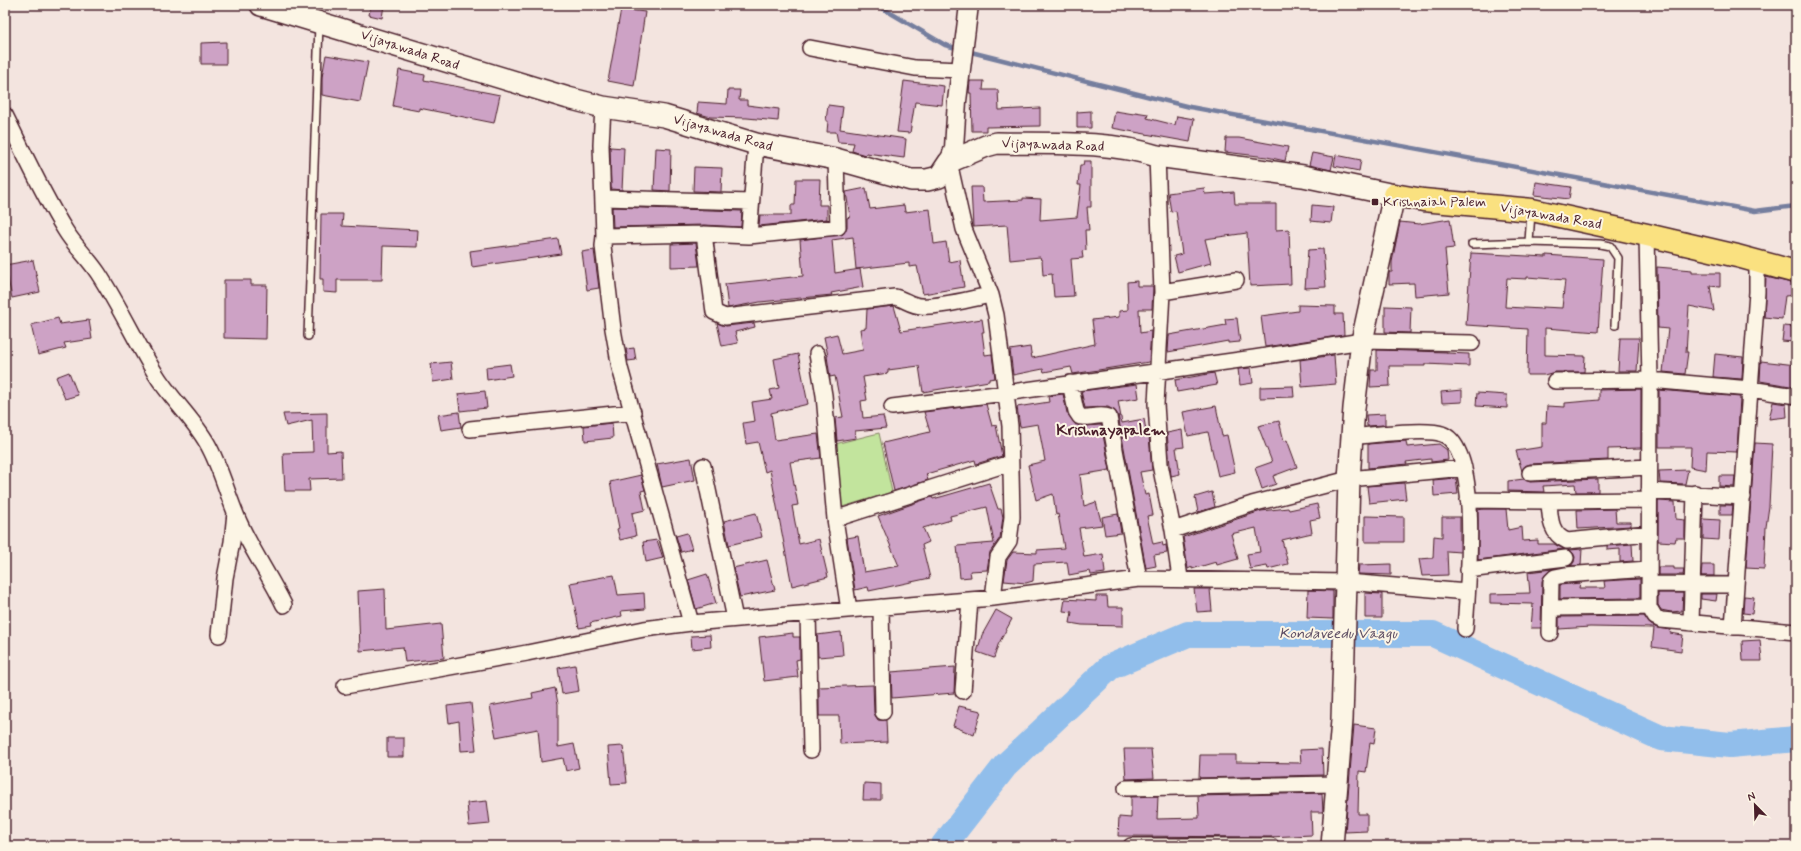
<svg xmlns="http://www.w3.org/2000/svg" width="1801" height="851" font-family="Mynerve,sans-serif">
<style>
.green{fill:#c2e49d;stroke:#868264}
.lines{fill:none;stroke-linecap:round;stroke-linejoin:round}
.stream{stroke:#757e9e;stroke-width:4.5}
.river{stroke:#91beeb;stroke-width:26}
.building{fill:#cda2c5;stroke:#4a1f2b;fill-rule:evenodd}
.service-casing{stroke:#4a1f2b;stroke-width:10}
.minor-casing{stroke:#4a1f2b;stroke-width:18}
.tertiary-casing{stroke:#4a1f2b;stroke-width:21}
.secondary-casing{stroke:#4a1f2b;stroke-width:24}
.primary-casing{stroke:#4a1f2b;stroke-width:25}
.service{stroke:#fcf5e5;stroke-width:7}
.minor{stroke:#fcf5e5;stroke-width:15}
.tertiary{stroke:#fcf5e5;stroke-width:18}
.secondary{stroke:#fcf5e5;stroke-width:21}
.primary{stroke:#fae180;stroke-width:22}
.poi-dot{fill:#4a1f2b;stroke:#fcf5e5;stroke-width:1.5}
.labels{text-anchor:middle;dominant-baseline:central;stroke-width:4;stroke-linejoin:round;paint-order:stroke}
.street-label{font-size:14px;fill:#4a1f2b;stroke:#fcf5e5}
.poi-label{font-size:14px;fill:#4a1f2b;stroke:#fcf5e5;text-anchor:start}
.water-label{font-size:15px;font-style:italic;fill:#5f4f65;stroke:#fcf5e5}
.quarter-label{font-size:16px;font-weight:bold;fill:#4a1f2b;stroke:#fcf5e5}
</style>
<rect width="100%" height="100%" fill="#f3e4df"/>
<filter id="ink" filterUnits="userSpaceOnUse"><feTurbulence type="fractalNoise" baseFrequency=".025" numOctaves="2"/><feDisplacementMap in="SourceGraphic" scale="8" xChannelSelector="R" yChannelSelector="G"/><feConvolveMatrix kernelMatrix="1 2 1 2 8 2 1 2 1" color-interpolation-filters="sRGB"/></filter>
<g filter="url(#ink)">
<path class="green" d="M879 433 892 492 842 507 831 445Z"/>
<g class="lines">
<path class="stream" d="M877 5 945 45 960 49
M967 51 1190 107 1755 211 1796 206"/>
<path class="river" d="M943 846 1005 766 1110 667 1188 634H1433L1661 738 1730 745 1796 739"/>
</g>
<path class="building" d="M371 5H384L382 18 369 15Z
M621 9 645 12 634 86 608 81Z
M226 42V64H201V43Z
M326 55 368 62 360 102 322 95V77Z
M399 70 425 75 424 80 500 95 494 123 419 108V111L393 106Z
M904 81 944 86 942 105 915 102 910 133 897 132Z
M970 81H984L983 90H998L999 110 1040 108V126L986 127V131H972L971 93H969Z
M728 90H740L739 100H747V105L779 109 778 121 747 118 710 117 697 113 698 102 727 104Z
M828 105 843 107 840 129 906 139 904 158 866 153 865 155 852 151 854 143 838 142 836 132H827L828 121H826Z
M1091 111V128H1077V112Z
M1115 111 1134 114 1135 112 1148 114 1147 118 1175 125 1177 116 1194 119 1190 142 1112 128Z
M1226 138H1239L1288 147 1285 161 1267 157 1225 152Z
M610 147 624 148 622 190 611 189Z
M656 148 671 149 670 191 654 190Z
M1312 153 1334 157 1331 170 1309 165Z
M1336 155 1361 160 1359 171 1334 166Z
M1084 161H1091V207H1087L1089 230H1085L1086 250 1082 251 1083 258 1071 259 1074 296 1054 297 1052 274 1043 275 1042 260H1041L1040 257 1010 260 1007 225 973 227 971 187H982L983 202 1023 200V198L1041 199 1040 220 1077 217 1081 185H1078L1080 165H1083Z
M694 167 722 168 721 192 693 191Z
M796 179H820L819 205H827V219L759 226 760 215H791V205H795Z
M1536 182 1571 187 1569 199 1534 195Z
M866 188 870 209 904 205 905 212 930 209 934 244 946 242 949 262 960 260 964 287 923 294 917 266 909 267V263L856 269 853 237 832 240 835 273 860 269 863 287 831 293 832 295 760 302 728 308 725 284 803 276 800 240 843 234 847 227V218L850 217 846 192Z
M1204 188 1205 194 1234 192 1235 204H1276V230L1289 229 1291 284 1250 286 1247 233 1205 239 1211 263 1178 272 1174 256 1182 254 1176 211 1171 212 1168 193Z
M1312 205 1333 207 1331 223 1311 221Z
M612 207 742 211 741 227 704 225 613 227Z
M321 214H343L342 226 418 230 417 247 383 246 382 280H337V293L323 292V279H320Z
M1450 219 1454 248 1445 249 1449 293 1415 296 1414 283 1389 284V272H1392V262L1400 222 1419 224Z
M558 239 561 254 472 267 470 251Z
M696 243 699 266 671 267V244Z
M1323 249 1326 287 1305 288 1308 250Z
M594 250 599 288 587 290 582 252Z
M1471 253 1546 257V255L1603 259 1598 332 1545 328V355L1585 356 1584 372H1555L1544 375H1527L1528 329 1466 325ZM1527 277 1565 280 1562 308 1542 307V309L1505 307 1507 278 1527 279Z
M33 260 40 292 12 298 5 265Z
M1657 267 1692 270V273H1720V287L1710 286 1714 311 1689 306 1686 352H1688L1685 374 1663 372 1668 329 1658 328Z
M1766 277 1796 284V295L1785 296 1782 319 1764 317Z
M224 280H251V285H267L266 339 224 338Z
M1137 281V286H1153L1152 309H1139L1140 333 1151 331 1149 362 1073 374 1071 367 1044 372 1043 369 1013 375 1010 350 1030 347 1032 358 1095 344 1092 320 1119 317V311L1128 310 1127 282Z
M1298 305 1335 306V314H1343L1344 335 1265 347 1261 316 1298 311Z
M894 306 901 331 982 319 984 332H982L985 355 992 354 995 378 989 379V381L923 392 919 366 888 370V373L863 377 867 400 861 401 863 418 883 416 886 428 855 431 856 438 837 441 835 418 843 417 835 376 830 377 827 356H828L824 337 837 334 842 354 863 350 860 329 866 328 867 309Z
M1385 306 1411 307 1410 333 1385 332Z
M58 318 60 324 89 320 92 339 64 343 66 348 38 355 31 325Z
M1237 318 1240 342 1228 343V341L1168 352 1169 335 1226 325 1225 319Z
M717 323 726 326 754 323 755 327 735 332 738 343 722 346Z
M1784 326 1795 327 1794 342 1782 341Z
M1620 338H1639L1637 371H1618Z
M634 348 636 360 628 361 626 349Z
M1377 350 1447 352V353L1469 354V366L1425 364V366H1389L1390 386 1370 387 1371 370H1377Z
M798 354 808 404 771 413 775 440 818 434 821 458 790 462 798 505 792 506 799 544 819 539 828 577 792 586 770 470 765 472 758 442 746 444 743 423 755 421 752 402 772 399 770 390 779 388 774 359Z
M1715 354 1743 357 1742 379 1713 377Z
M1334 355 1336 384 1302 387 1300 360Z
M1761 361 1796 365V387L1760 381Z
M451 362 453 379 433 382 431 364Z
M510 364 512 376 487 380 486 367Z
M1251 368 1253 383 1240 385 1238 369Z
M69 372 78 395 65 399 56 377Z
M1214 373 1217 385 1177 392 1175 380Z
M1137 384 1139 398 1118 401 1122 423 1144 419 1147 436H1149L1152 470 1140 472 1145 495 1149 494 1153 515 1147 516 1153 544 1162 542 1163 546 1166 545 1167 553 1154 555 1156 566 1146 568 1118 415 1115 411 1108 407 1085 408 1081 391Z
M1293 386 1294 397 1260 398V387Z
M1641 389V448L1608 449V460L1530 464 1525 466 1522 471 1516 451 1542 447V423H1546L1547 406 1565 407V403L1599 400V390Z
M1462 390V402L1442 403 1441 392Z
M1659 390 1740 397 1737 452 1707 451 1706 470 1690 467 1691 447H1659Z
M485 391 487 408 460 411 458 394Z
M1477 393 1507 395V408L1476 406Z
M1063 394 1067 413 1075 424 1084 426 1101 425 1110 470 1080 475 1084 506 1096 502 1102 525 1079 528 1084 557 1103 554 1105 573 1091 575 1090 571 1069 575 1067 562 1034 564 1033 581 1026 583 1004 581 1007 560 1013 552 1037 553V550L1064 548 1058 514 1056 515 1053 494 1036 500 1028 465 1045 461 1038 424 1020 427 1017 407 1049 402 1048 396Z
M1773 402 1786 404 1787 417 1769 419Z
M986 404 992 426 996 425 1002 456 976 464 975 460 926 474 928 480 894 491 883 443 930 432 924 412Z
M1216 406 1222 436 1227 435 1235 472 1218 476 1208 432 1188 436 1183 412Z
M459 412 461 427 441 430 438 415Z
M327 413V452L341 451 342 478 309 479 310 491H285L283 453 313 452 312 420 286 426 283 414Z
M1385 414V425L1367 426 1366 415Z
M1279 421 1284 441 1287 440 1297 467 1273 476 1276 484 1262 489 1255 468 1272 462 1258 426Z
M612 423 613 438 585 441 584 426Z
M1182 430 1184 447 1176 448 1180 474 1171 476 1167 433Z
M1406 441 1407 447 1439 444 1447 450 1448 460 1431 462V459L1406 462 1407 464 1368 468V444Z
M1755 443 1772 444 1769 506 1766 527 1764 569 1746 568Z
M691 458 695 480 662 487 657 464Z
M1688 470 1685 484 1660 483 1659 471Z
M641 475 645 490 641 491 645 510 632 513 636 536 620 540 617 529 619 528 610 482Z
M1719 476H1735L1734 487 1719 486Z
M1456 478 1458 494 1434 496 1433 480Z
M1524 479 1530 482 1598 479V492H1576L1575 484 1543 486 1544 492 1508 491V481Z
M989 483 998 509H1001L1003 517 1000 538 990 552 987 570 970 571 971 577 960 578 957 546 994 543 987 507 950 516 951 520 923 528 929 542 922 545 930 578 869 591 868 587 855 590 847 538 858 536 864 572 899 566 878 516 932 497 933 499 944 496Z
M1404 483 1406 499 1369 503 1367 486Z
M1212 492 1215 507 1198 512 1195 497Z
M1658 501 1675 502 1676 519 1685 520V538H1676L1675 542 1658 541Z
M1317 504 1320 518 1310 520 1312 533 1282 540 1288 564 1268 569 1267 566 1250 569 1247 554 1260 552 1256 528 1231 534 1238 559 1217 565 1216 562 1192 569V567L1188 569 1183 537 1261 511 1288 508 1289 510Z
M1720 505H1733L1732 515H1720Z
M1483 509H1506L1508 530 1522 527 1523 541 1538 540V544H1554L1564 549 1478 560V510Z
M1615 509 1616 522H1631V526L1578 529 1577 510Z
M756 513 762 537 729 545 724 521Z
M1118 514 1121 533 1105 535 1102 517Z
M1365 516 1404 517V542H1365Z
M1442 517H1460V552L1447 551 1448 575 1422 576 1419 559 1433 558 1434 536 1442 537Z
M1703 519 1720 520 1719 540 1703 539Z
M687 533 692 549 681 552 676 536Z
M657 540 663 558 646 562 643 542Z
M1632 544 1633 561 1620 562V549L1607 550V546Z
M1582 549 1581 565 1571 566 1574 562 1575 557 1573 553 1570 550Z
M767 560 775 590 740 597 733 568Z
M1391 564V575L1358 574 1359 565Z
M1702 565H1714V576H1701Z
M1658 567H1674V569H1684L1683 575H1658Z
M1552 569 1545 575 1542 581 1541 628H1531L1533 604 1490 603V594L1530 593 1528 572Z
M707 574 716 603 696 609 688 580Z
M614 575 618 595 644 593 645 609 621 611 622 616 590 623 591 626 579 628 570 583Z
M1640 579V598L1560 599V585L1580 583 1579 588H1605L1604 581Z
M385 589 386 630 441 624 444 658 405 662 403 647 360 651 358 591Z
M1194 589H1210L1212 611 1197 612Z
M1308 590 1333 591V619L1307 618Z
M1365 593 1382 594V618H1365Z
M1658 593H1683L1682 611 1671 612 1661 610 1658 605Z
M1701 594H1717L1716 601 1701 599Z
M1096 596H1107L1108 607H1123V626L1082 625 1070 623 1072 612 1063 611 1065 599 1096 601Z
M1744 596 1754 597 1752 614 1743 613Z
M996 610 1012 619 998 645 994 658 977 652 982 635Z
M1644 616 1651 625 1657 628 1671 630 1670 633 1683 635 1681 651 1652 647 1654 628 1590 627 1559 629V617Z
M841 632 843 655 818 657 817 635Z
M793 633V637H800V659L796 660 798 677 764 681 759 637Z
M710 635 711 647 692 649 691 636Z
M1760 640 1762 661H1743L1742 641Z
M575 665 579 691 562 694 558 668Z
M955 667 954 693 892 698 891 672Z
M873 685 874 713 878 720H886L887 742 840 744 839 716H819V687Z
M555 688 558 704V747L574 744 579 768 566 771 563 758 541 762 538 729 496 737 490 706 533 698 532 693Z
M471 703 476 750 461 751 459 721 449 723 447 706Z
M959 706 981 711 974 735 953 726Z
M1354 725 1376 728 1374 744 1370 743 1366 772 1359 771 1358 814H1367V831L1345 832Z
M387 738H404V757H387Z
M623 746 627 783 611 784 608 747Z
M1124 749H1151L1154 778 1126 779Z
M1322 749 1323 775 1199 778 1200 755H1236V762L1301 763 1300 750Z
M864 783 881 784V800H863Z
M1322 793 1323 812H1311L1312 835 1269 837 1118 836 1119 817 1131 818V797L1158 796 1157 819 1199 818 1198 796Z
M487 801 490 824 469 826 467 803Z"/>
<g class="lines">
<g class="service-casing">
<path id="service" d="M1529 242 1600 244 1610 246 1618 258 1615 325
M1472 244 1529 242 1531 212
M308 336 319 24"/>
</g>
<g class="minor-casing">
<path id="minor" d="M810 48 915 68 961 70
M603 107 601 145 604 236 603 246 613 329 620 368 691 623
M5 115C24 153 42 193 65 230 74 245 88 258 98 273 119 305 135 340 155 373 170 398 192 417 207 443 222 469 228 499 241 526 254 554 271 578 284 605
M1157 156 1162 292 1156 404 1160 464 1173 530 1180 578
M949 162 964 229 991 295 996 315 1010 426 1012 517 1009 541 998 557 993 598
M603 198 751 202
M704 234 714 312 725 317 895 297C904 299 912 306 921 306 938 308 973 298 991 295
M1647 235 1650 380 1649 607 1655 617 1661 620 1796 632
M604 236 704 234 749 236 838 227 836 159
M749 236 756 144
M1162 292 1236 280
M817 354 824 395 835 519 849 610
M1555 381 1650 380 1750 389 1796 396
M1070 383 1076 411 1080 417C1090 419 1099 413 1109 417L1139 579
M892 407 1005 393 1254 358 1362 341 1472 343
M470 429 633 412
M1351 437C1370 435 1428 428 1442 434 1483 448 1467 592 1465 629
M703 466 735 619
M1530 473 1649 467
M1649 491 1743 497
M1468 500 1549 501 1649 500
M1549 501C1550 518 1550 534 1567 541L1649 533
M835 519 1010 463
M1173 530 1252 504 1349 479 1464 468
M1468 570 1566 558
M1649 584 1736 585
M881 607 883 712
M1551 608 1649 607
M808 613 811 750
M1691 623 1695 493
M1733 627 1757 292V261
M1550 633 1551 581 1555 577 1565 575 1648 569
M219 635 225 578 232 542 235 513
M345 686 527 653 644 629 691 623 993 598 1139 579 1347 582 1467 592
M963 691 970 600
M1126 788 1337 784
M1131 846H1271"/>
</g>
<g class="tertiary-casing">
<path id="tertiary" d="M949 162 954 148 957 101 969 5"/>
</g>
<g class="secondary-casing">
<path id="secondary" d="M261 5 568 98 603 107 664 116 756 144 836 159 911 180H927L939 177 949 162 986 146 997 143C1050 144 1106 140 1157 156L1303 176 1394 195 1362 341 1354 408 1349 479 1342 720 1332 846"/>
</g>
<g class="primary-casing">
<path id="primary" d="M1394 195 1423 200 1532 210 1647 235 1737 256 1796 272"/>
</g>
<use href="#service" class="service"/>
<use href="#minor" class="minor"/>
<use href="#tertiary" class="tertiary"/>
<use href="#secondary" class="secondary"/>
<use href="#primary" class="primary"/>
</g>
</g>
<rect class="poi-dot" x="1371" y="198" width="8" height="8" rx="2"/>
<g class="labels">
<g class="street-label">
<text transform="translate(410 50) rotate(18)">Vijayawada Road</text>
<text transform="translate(723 133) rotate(16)">Vijayawada Road</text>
<text transform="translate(1053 145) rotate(2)">Vijayawada Road</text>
<text transform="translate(1551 216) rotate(10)">Vijayawada Road</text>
</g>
<g class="poi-label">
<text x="1383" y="202">Krishnaiah Palem</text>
</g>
<g class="water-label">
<text x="1338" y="634">Kondaveedu Vaagu</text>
</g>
<g class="quarter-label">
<text x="1111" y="430">Krishnayapalem</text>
</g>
</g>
<rect width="1801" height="851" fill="none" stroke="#fcf5e5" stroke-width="20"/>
<rect x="10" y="10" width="1781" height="831" fill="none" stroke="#4a1f2b" stroke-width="1.5" filter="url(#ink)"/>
<g transform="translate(1755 805) rotate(337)" stroke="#fcf5e5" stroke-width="3" paint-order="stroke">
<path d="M0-3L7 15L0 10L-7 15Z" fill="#4a1f2b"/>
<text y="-6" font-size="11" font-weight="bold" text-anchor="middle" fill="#4a1f2b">N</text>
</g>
</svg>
